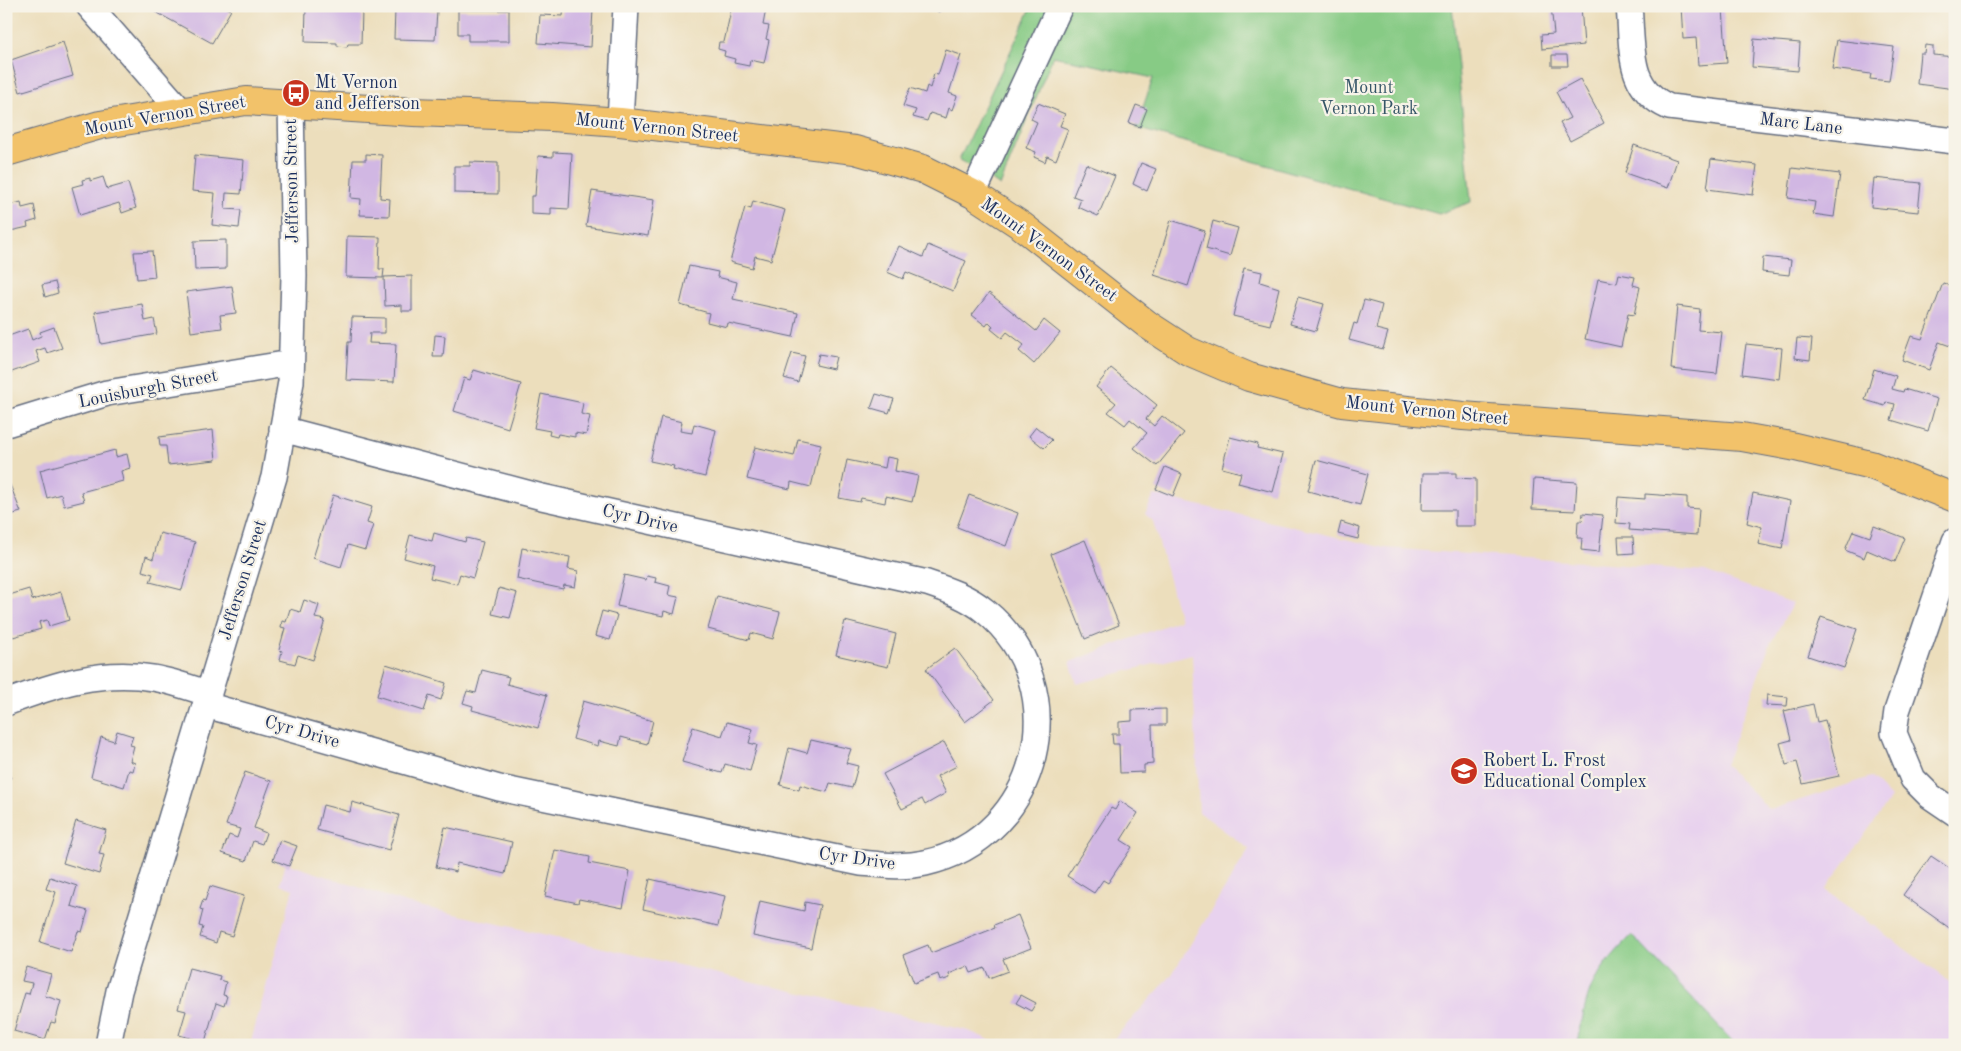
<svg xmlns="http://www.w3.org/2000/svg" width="1961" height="1051" font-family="'Old Standard TT',serif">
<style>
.built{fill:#e8d2ee}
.green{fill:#87cb85;stroke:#517d72}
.building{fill:#d1b7e3}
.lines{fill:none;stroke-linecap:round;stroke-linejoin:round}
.minor-casing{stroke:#646c7f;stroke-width:28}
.major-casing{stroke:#646c7f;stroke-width:30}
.minor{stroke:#fff;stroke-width:25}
.major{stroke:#f2c26a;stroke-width:28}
.labels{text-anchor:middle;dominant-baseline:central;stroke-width:4.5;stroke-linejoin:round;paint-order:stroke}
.poi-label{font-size:18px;fill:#1b2f5e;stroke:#f7f3e8;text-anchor:start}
.park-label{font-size:18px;fill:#365668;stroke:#f7f3e8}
.street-label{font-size:18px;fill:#1b2f5e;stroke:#f7f3e8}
</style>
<rect width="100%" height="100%" fill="#f7f3e8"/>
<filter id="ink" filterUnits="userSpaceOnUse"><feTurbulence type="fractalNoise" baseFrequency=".02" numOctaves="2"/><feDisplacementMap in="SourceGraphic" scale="10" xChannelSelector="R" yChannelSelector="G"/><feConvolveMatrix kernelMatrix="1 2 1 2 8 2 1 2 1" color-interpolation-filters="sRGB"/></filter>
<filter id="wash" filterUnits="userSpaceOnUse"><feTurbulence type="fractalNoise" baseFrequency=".0096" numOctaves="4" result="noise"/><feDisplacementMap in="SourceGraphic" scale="20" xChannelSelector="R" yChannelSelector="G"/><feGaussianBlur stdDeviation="1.12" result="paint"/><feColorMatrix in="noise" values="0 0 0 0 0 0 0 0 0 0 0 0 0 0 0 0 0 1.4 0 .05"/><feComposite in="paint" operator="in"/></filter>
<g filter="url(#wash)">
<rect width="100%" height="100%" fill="#ecdebc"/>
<path class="built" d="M1154 495 1385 548 1705 571 1793 603 1770 644 1725 765 1770 810 1871 777 1891 798 1825 890 1951 983 1955 997V1045H1108L1171 976 1249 849 1199 812 1192 654 1077 684 1070 662 1180 620 1153 521 1145 514Z
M286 863 406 903 969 1031 1001 1045H250L293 889 280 884Z"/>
<path class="green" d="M1032 6H1452L1471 202 1439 214 1136 128 1153 78 1053 56 1000 186 976 169 959 160Z
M1632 935 1736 1045H1578C1581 1026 1585 997 1595 980 1605 963 1618 949 1632 935Z"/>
<g id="blocks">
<path class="building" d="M145 6H224L231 10 212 43Z
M564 6 593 9 591 47 538 43 540 15 563 16Z
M732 6H752L766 9 763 25 769 26 766 39 769 40 764 63 750 60 749 66 734 63 735 59 724 56 725 51 718 49 719 42H724Z
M935 6H949L938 12Z
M1551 6H1581L1584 45 1542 49 1541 35 1554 34Z
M1681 6H1708V10L1723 9 1727 63 1698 65 1696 38 1683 39Z
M306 9 362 11 361 44H348L347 47 337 46V43L305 42Z
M395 10 437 11 435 40 394 39Z
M458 10H509V41H468V34H458Z
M1754 39 1800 43 1798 71 1752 67Z
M1837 40 1894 47 1889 81 1870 79 1871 74 1832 69Z
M63 42 73 76 20 92 11 60Z
M1925 45 1933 46V55L1955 57V89L1917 84 1920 53H1924Z
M946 50 961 55 949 93 957 96 952 110 949 108 946 118 930 113 927 121 913 117 916 110 903 106 910 88 925 93 927 86 930 88 934 74 938 75Z
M1552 55H1567L1568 66H1552Z
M1580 79 1604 123 1570 141 1560 123 1570 118 1556 92Z
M1038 103 1065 114 1060 126 1068 129 1056 160 1047 156 1045 162 1034 157 1036 152 1026 148 1037 122 1031 119Z
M1136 105 1147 109 1140 127 1129 123Z
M1634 145 1677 160 1668 188 1625 173Z
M553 152 572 153 569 209 551 208V215L531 214V196H535L538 156 553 157Z
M366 154 382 155 380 198 390 199 389 216 360 215 361 199 351 198 353 160H366Z
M195 155 244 160 241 194 226 193 225 209 241 210 239 228 212 225 215 193 192 191Z
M1711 159 1757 165 1753 195 1707 189Z
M470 162 498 163V194L454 193V166H470Z
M1141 163 1156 169 1147 191 1133 184Z
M1086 164 1115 176 1098 216 1078 207 1081 199 1073 196Z
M1792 168 1840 174 1834 217 1813 214 1815 202 1788 198Z
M103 177 107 189 128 183 136 208 122 213 119 203 80 215 72 187 83 184 82 180 90 178V181Z
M1874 178 1921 183 1918 212 1871 207Z
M592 191 654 200 648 236 586 226Z
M753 201 785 210 771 260 755 256 752 268 730 262 745 207 751 209Z
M21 202 22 208 34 205 37 220 27 223 28 227 6 232V206Z
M1171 220 1205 231 1188 286 1154 275Z
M1213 221 1238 228 1230 256 1206 249Z
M347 236 380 237 379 269H384L383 278 346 277Z
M226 240V269L195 270 194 241Z
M928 245 966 261 953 291 906 272 903 279 887 272 899 246 923 257Z
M152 251 155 277 137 279 134 252Z
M1763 257 1791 260 1789 275 1762 272Z
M689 266 718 272 717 277 737 282 733 299 798 313 793 337 728 323 727 327 707 322 709 313 680 305Z
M1244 268 1262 272 1260 282 1279 288 1270 325 1233 316Z
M1619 274 1635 277 1633 285 1640 287 1634 315 1628 314 1621 347 1585 339 1598 279 1617 283Z
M412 276V311H402V305L385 306 384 277Z
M55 282 58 293 45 297 42 285Z
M1943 283 1955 287V342L1953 347 1939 342 1929 370 1902 360 1911 336 1922 339Z
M232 286 236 313 220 315 222 328 191 332 186 292Z
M989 293 1036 331 1044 320 1060 333 1034 364 1019 351 1024 345 1007 332 1002 338 991 329 993 326 989 322 986 326 972 315Z
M1298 297 1324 304 1316 331 1290 324Z
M1364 300 1382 305 1376 329 1388 332 1383 349 1349 340 1354 323 1357 324Z
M142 304 145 321 154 319 157 334 101 344 95 312Z
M1677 306 1700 309 1698 330 1722 332 1717 374 1671 369Z
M352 317 385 318V333H370L369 343 396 344 394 382 346 380 348 342H351Z
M54 327 62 348 47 353 45 348 36 351 40 362 6 374V337L28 329 32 340 41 336 40 332Z
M435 335 445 336 443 357H433Z
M1797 338 1812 339 1810 360 1795 358Z
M1746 344 1782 348 1779 379 1742 374Z
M792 353 805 356 798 382 784 378Z
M819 354 836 357 833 369 816 365Z
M1111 368 1157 405 1146 419 1154 426 1162 416 1184 433 1157 466 1134 448 1147 433 1130 419 1125 425 1108 412 1116 403 1096 387Z
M1874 369 1896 376 1892 389 1903 392 1904 389 1937 399 1928 431 1891 420 1895 404 1886 402 1885 406 1865 400Z
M474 370 521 384 508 428 454 411 464 378 470 380Z
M541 394 583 403 581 414 590 416 586 435 575 433V437L558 434 557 437 549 435 550 431 534 428Z
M876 394 894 399 889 413 871 408Z
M661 417 682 422 680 431 692 433 694 424 716 430 705 477 673 469 674 466 650 461Z
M1036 427 1052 440 1044 448 1029 436Z
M213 430 216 460 168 465 166 446H160L159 437Z
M1230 437 1258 444 1257 448 1283 454 1273 492 1238 483 1241 473 1222 468Z
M798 439 821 444 811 487 791 482 790 489 747 479 755 447 794 456Z
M115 450 116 457 127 454 130 468 121 471 123 481 81 492 84 501 64 506 61 494 47 498 40 470Z
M887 457 897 459 895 471 918 476 912 502 886 496 885 503 861 498 860 502 839 498 847 460 885 468Z
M1316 460 1368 474 1360 505 1308 491Z
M1165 467 1182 474 1173 496 1156 489Z
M1423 473H1456V478L1476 479V526H1455V510H1422Z
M6 475 21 512 6 516Z
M1534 479 1577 482 1575 511 1532 509Z
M1753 493 1790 501 1782 549 1758 544 1762 527 1747 523Z
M1645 494 1687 497V508L1699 509 1697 535 1629 530 1630 524 1616 523 1618 497 1645 499Z
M333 495 372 507 367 523 373 525 365 550 348 545 341 567 313 558Z
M969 495 1018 513 1006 546 957 527Z
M1583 513 1603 515 1599 552 1581 550 1582 538H1577L1578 521H1582Z
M1341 522 1360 528 1358 539 1338 534Z
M1874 526 1905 538 1895 562 1867 550 1864 558 1845 550 1853 531 1870 537Z
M160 533 195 542 182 590 150 582 153 574 142 571 146 556 153 559Z
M434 533 465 542 466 538 483 542 473 578 460 574 457 584 430 578 433 566 404 558 410 535 432 541Z
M1618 537H1633L1634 553 1619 554Z
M1085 540 1119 625 1085 639 1051 554Z
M522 548 570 557 568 569 578 571 575 587 564 585 563 589 517 579Z
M624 575 646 580 647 576 656 578 655 582 670 586 668 595 678 597 674 614 664 611 663 616 617 606Z
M499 588 517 593 510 618 492 614Z
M29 589 32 600 61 592 69 620 49 626 47 620 39 622 41 629 13 637 11 633 6 634V596Z
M717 596 780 612 773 639 751 633 749 640 708 629Z
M304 600 319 605 315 618 325 620 313 660 298 655 295 664 280 660 282 651 279 650 285 628 281 627 282 621 286 622 290 609 300 612Z
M602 611 617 615 610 640 595 636Z
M1821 617 1857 629 1844 668 1808 656Z
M845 621 896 634 888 667 836 655Z
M955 648 994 700 965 722 926 669Z
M386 664 446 683 441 700 429 696 424 711 377 696Z
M482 670 509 677 507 684 547 695 538 728 472 710 473 706 463 703 467 691 476 693Z
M1767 695 1788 697 1787 706 1766 705Z
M583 701 653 721 647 744 621 737 619 746 599 741 598 746 573 739Z
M1813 704 1817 722 1825 720 1839 776 1803 784 1797 762 1786 765 1780 743 1791 740 1784 711Z
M1166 709V725H1152L1153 764 1144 765V772L1120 773 1119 744H1113L1112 734H1119V722L1132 721V710Z
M727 722 753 729 749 743 757 745 750 771 725 764 722 773 682 762 693 727 722 736Z
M117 731 133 736 130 745 134 746 130 761 135 763 133 771 129 770 124 787 91 777 101 737 114 741Z
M811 740 851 749 846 763 858 766 852 788 830 783 827 792 800 785 799 790 780 785 789 748 807 753Z
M944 742 957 766 937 776 946 793 925 805 922 799 902 809 883 774Z
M245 772 271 781 254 828 266 833 262 844 253 841 246 861 222 853 229 835 237 838 240 829 226 825Z
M6 775 11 777 6 786Z
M1120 801 1138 813 1121 840 1132 847 1108 883 1103 880 1094 893 1067 876 1111 808 1115 810Z
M352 802 399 815 389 850 317 830 323 805 350 812Z
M76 821 106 830 99 854 104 855 99 874 63 863Z
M445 827 512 842 505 874 457 863 456 872 436 867Z
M280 840 297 846 289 866 273 860Z
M555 850 590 857 589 863 630 871 623 908 579 899 578 903 545 896Z
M1931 856 1955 872V932L1903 895Z
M50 877 77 886 71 906 88 911 82 932 78 931 71 952 40 942 56 892 46 889Z
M650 879 725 896 718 926 643 909Z
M210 886 244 896 232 936 219 932 216 943 200 937 203 927 199 926 203 910 200 909 203 900 205 901Z
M760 901 804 911 805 902 820 905 811 948 753 936Z
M1018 915 1031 948 1003 959 1008 971 989 978 985 968 971 973 968 966 949 974 950 978 940 981 938 974 914 983 903 955 928 945 931 953 995 928 994 925Z
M26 967 51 974 45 996 61 1001 55 1023 51 1022 45 1040 14 1031 25 993 29 994 32 983 22 981Z
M189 968 220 976 219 980 226 982 223 995 227 996 224 1006 216 1003 205 1042 179 1035 186 1011 178 1009Z
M1021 995 1036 1003 1031 1011 1016 1003Z"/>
</g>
</g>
<g filter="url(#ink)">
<use href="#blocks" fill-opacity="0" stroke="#646c7f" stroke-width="1"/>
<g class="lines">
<g class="minor-casing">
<path id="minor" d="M89 6 180 110
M1629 6C1633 46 1626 89 1669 107L1955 141
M620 122 626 6
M973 194 1060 6
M6 424 107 393 291 363
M1955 541 1897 711 1894 733 1913 779 1930 796 1955 813
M6 703C53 685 102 669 153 678 172 681 191 688 209 694
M206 705 499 788 861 863C882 865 903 868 925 863 1041 838 1077 686 985 611 968 597 948 590 927 583L542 497 282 429
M108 1045 119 991 274 477 291 382 294 276 291 102"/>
</g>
<g class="major-casing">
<path id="major" d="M6 152 100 125 246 101 414 112 552 117 620 122 855 150 923 169 973 194 1022 226 1148 325 1188 351 1249 377 1342 403 1463 416 1742 437 1791 446 1871 465 1955 498"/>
</g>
<use href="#minor" class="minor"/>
<use href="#major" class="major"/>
</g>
</g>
<defs>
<g id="bus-disc" transform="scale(1.4375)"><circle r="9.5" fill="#c8321e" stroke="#f7f3e8"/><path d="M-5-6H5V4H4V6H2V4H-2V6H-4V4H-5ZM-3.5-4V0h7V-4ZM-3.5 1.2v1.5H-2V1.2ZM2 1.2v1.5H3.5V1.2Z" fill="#fff"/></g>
<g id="school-disc" transform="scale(1.4375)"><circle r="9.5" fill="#c8321e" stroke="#f7f3e8"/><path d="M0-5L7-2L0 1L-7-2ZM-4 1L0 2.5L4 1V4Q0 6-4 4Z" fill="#fff"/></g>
</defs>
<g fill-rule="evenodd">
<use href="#bus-disc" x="296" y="93"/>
<use href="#school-disc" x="1464" y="771"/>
</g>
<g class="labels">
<g class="poi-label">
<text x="315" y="83">Mt Vernon<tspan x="315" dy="21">and Jefferson</tspan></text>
<text x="1483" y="761">Robert L. Frost<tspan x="1483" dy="21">Educational Complex</tspan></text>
</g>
<g class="park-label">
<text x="1369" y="88">Mount<tspan x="1369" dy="21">Vernon Park</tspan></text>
</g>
<g class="street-label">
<text transform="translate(165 116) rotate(-10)">Mount Vernon Street</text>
<text transform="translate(1801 124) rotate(7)">Marc Lane</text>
<text transform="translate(657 128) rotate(6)">Mount Vernon Street</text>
<text transform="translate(292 181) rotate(-91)">Jefferson Street</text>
<text transform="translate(1049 250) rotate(36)">Mount Vernon Street</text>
<text transform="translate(148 389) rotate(-11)">Louisburgh Street</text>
<text transform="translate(1427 411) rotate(6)">Mount Vernon Street</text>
<text transform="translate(640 519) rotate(13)">Cyr Drive</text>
<text transform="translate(243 580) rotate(-73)">Jefferson Street</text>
<text transform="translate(302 732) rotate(16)">Cyr Drive</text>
<text transform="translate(857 859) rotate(8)">Cyr Drive</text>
</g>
</g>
<rect width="1961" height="1051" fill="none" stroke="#f7f3e8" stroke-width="25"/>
</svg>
